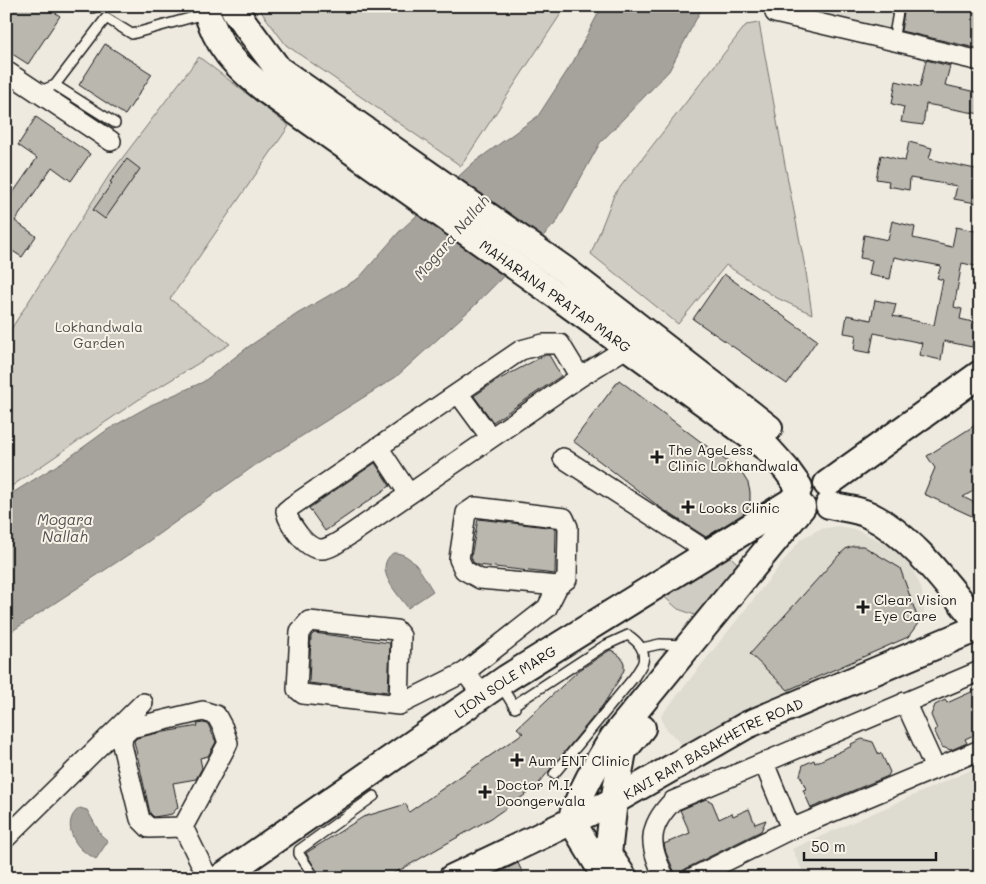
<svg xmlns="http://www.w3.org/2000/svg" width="986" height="884" font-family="Mali,sans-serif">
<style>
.built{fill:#dedbd1}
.green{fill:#cfccc3;stroke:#767470}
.water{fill:#a6a39d;stroke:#6f6d69}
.building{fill:#bab7af;stroke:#1c1c1c}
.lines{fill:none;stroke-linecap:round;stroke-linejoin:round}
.lane-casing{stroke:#1c1c1c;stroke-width:12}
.street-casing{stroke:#1c1c1c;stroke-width:22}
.secondary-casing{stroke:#1c1c1c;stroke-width:30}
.lane{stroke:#f7f3e8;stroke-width:9}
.street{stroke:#f7f3e8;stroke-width:19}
.secondary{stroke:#f7f3e8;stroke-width:26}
.poi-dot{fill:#1c1c1c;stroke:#f7f3e8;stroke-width:2}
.labels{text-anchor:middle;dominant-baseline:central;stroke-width:4;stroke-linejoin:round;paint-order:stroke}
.street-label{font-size:14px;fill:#1c1c1c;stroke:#f7f3e8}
.park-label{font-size:14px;fill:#52514e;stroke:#f7f3e8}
.poi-label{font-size:14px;fill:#1c1c1c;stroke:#f7f3e8;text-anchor:start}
.water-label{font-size:15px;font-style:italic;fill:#535250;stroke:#f7f3e8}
</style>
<rect width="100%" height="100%" fill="#eeeae0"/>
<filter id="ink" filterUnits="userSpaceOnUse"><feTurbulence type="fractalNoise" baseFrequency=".02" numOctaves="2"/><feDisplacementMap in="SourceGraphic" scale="10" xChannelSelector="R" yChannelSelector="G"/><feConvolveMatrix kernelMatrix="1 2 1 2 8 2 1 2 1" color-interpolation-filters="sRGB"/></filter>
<g filter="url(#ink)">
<path class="built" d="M780 6H894L887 38Z
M838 526 854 529 890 545 911 566 921 587 923 597 924 614 906 638 683 746 664 726 661 716 801 539 820 529Z
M980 766V878H806L792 849Z"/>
<path class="green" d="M257 6H566L461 166 286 45Z
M759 23 788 181 806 272 812 314 777 298 726 265 678 324 591 254 614 195 746 25Z
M199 57 289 126 170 299 230 344 138 400 6 490V337L108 177Z
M726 552 738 564 695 615 678 609 661 594Z"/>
<path class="water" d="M602 6H703L669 71 600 143 556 223 473 307 396 377 254 466 146 543 6 635V497L67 459 107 430 151 405 203 382 248 347 297 314 359 278 399 232 473 163 538 116 573 62Z
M393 553C413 552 423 576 433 591L408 608C398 594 372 569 393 553Z
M80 808 87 810 101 835 108 841 96 859C91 856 86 853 82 850 70 839 64 818 80 808Z"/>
<path class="building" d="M16 6H46L60 16 28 64 6 50V21Z
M905 6H980V49L901 31Z
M105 44 152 74 125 115 79 85Z
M926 60 950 66 945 85 980 93V114L926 104 923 125 901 122 904 107 892 104 896 81 920 87Z
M36 117 90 154 71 181 52 167 15 221 36 236 22 257 6 247V203L37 158 18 145Z
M909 142 932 148 929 159 980 170 976 203 954 199 957 186 910 178 909 190 888 186 889 181 876 179 881 155 905 161Z
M127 159 140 169 105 219 93 210 112 183 110 182Z
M892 221 915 227 913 238 952 247 956 227 980 232V267L962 263 954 307 962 309 960 319 977 323 972 347 944 341 941 360 919 355 922 343 874 333 870 353 854 350 856 335 844 333 847 315 871 320 875 300 896 304 893 316 934 325 943 280 937 278 941 266 894 257 890 279 869 275 872 260 860 258 864 235 888 240Z
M724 274 817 340 787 384 693 319Z
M545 355H549L561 376 493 422 474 396 496 381Z
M619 380 741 472 748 483 750 492V504L746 512 706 537 661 508 573 441Z
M980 422V487L963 497 979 505 974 517 924 494 935 468 927 456Z
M375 463 390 486 325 531 309 508Z
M478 519 556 528 555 574 478 565 473 562 471 557Z
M854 546H863L900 568 919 622 908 637 788 690 750 654 840 554 847 548Z
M314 633 390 643 388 692 309 683 311 636Z
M610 650 613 651 621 657 624 663V670L620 678 603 705 535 788 493 817 402 869 384 878H321L306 853 363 817 406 804 409 812 523 733 517 728 578 671Z
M980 688V732L965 739 967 743 951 750 942 747 934 730 937 729 931 715 935 705 945 700 947 703Z
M203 723 208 724 216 742 208 756 200 758 202 768 196 779 173 783 178 807 172 814 154 817 150 813 134 741 137 738 153 734 198 726 197 724Z
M862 739 873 742 879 755 881 753 890 772 888 776 811 808 803 790 806 789 800 775 803 765 814 760 815 763 852 746 851 744Z
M706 799 712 802 719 819 732 813 733 816 749 809 755 824 766 820 761 831 687 868 676 875 666 853 664 844 690 833 680 810Z
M518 863 525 878H487Z"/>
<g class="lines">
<g class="lane-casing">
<path id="lane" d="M92 6V8L100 6
M893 41 899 6
M55 85 106 18 132 34 204 14
M38 92 55 85 115 123
M642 648 660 644 684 645
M500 684 515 708
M514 705 604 646 628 635C637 641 646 649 643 662 642 666 637 672 635 676L554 774
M315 878 299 854V850L374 796"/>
</g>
<g class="street-casing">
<path id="street" d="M775 13 980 61
M6 71 111 141
M580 377 560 344H543L521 350 292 506 286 511C288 521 293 527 299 535 318 559 330 548 351 534L580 377 628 347
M458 393 491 438
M378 447 409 494
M563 458 710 553
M465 672 547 608 558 586 567 579 568 527 564 518 475 507 466 513 459 559 464 570 480 579 558 586
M905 702 935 768
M399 705 401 636 396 630 309 621 300 631 297 689 303 694 399 705 465 672 483 696
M203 711 216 715 223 728 228 743 183 827 149 828 140 819 122 745 123 736 131 728Z
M764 763 791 829
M183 827 208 878
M6 838 143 703
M665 878C649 847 646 828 673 801L980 671
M692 878 791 829 980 750"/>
</g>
<g class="secondary-casing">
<g id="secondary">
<path id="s1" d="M205 6C218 49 234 64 267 91L553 293 768 449 786 469 799 487"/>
<path d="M233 6 235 11 278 69 565 270 769 428"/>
<path d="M827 484 980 374"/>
<path d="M829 505C841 508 858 509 869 515 914 537 949 588 980 625"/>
<path id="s2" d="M220 878 507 678 797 498"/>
<path id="s3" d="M452 878 614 801 747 725 980 627"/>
<path d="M606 878 571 820C581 790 596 764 613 738L802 507"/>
<path d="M624 878 608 854 614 801 623 751 642 728"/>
</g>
</g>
<use href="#lane" class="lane"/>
<use href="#street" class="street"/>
<use href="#secondary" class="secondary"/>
</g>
</g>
<g class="poi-dot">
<path d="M654.5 449.5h5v5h5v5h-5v5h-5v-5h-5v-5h5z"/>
<path d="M685.5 499.5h5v5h5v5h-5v5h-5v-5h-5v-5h5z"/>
<path d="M860.5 599.5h5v5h5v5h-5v5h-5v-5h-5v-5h5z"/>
<path d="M514.5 752.5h5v5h5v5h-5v5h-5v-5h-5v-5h5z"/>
<path d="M482.5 784.5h5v5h5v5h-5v5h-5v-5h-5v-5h5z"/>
</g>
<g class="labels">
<g class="street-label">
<text stroke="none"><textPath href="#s1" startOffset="461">MAHARANA PRATAP MARG</textPath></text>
<text stroke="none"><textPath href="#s2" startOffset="346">LION SOLE MARG</textPath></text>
<text stroke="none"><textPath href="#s3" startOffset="292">KAVI RAM BASAKHETRE ROAD</textPath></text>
</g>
<g class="park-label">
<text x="99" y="326">Lokhandwala<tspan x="99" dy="16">Garden</tspan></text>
</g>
<g class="poi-label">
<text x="668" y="449">The AgeLess<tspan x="668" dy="16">Clinic Lokhandwala</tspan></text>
<text x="699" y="507">Looks Clinic</text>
<text x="874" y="599">Clear Vision<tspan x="874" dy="16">Eye Care</tspan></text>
<text x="528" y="760">Aum ENT Clinic</text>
<text x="496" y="784">Doctor M.I.<tspan x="496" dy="16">Doongerwala</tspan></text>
</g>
<g class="water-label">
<text transform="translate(451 237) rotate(-49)">Mogara Nallah</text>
<text x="65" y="519">Mogara<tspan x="65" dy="17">Nallah</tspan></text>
</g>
</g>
<rect width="986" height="884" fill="none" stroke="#f7f3e8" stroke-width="25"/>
<rect x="12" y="12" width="961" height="859" fill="none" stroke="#1c1c1c" stroke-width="2" filter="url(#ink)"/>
<path d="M804 852v8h132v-8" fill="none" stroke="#1c1c1c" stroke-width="2.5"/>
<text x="811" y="852" font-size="15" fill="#1c1c1c" stroke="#f7f3e8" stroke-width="4" paint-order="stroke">50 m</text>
</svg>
